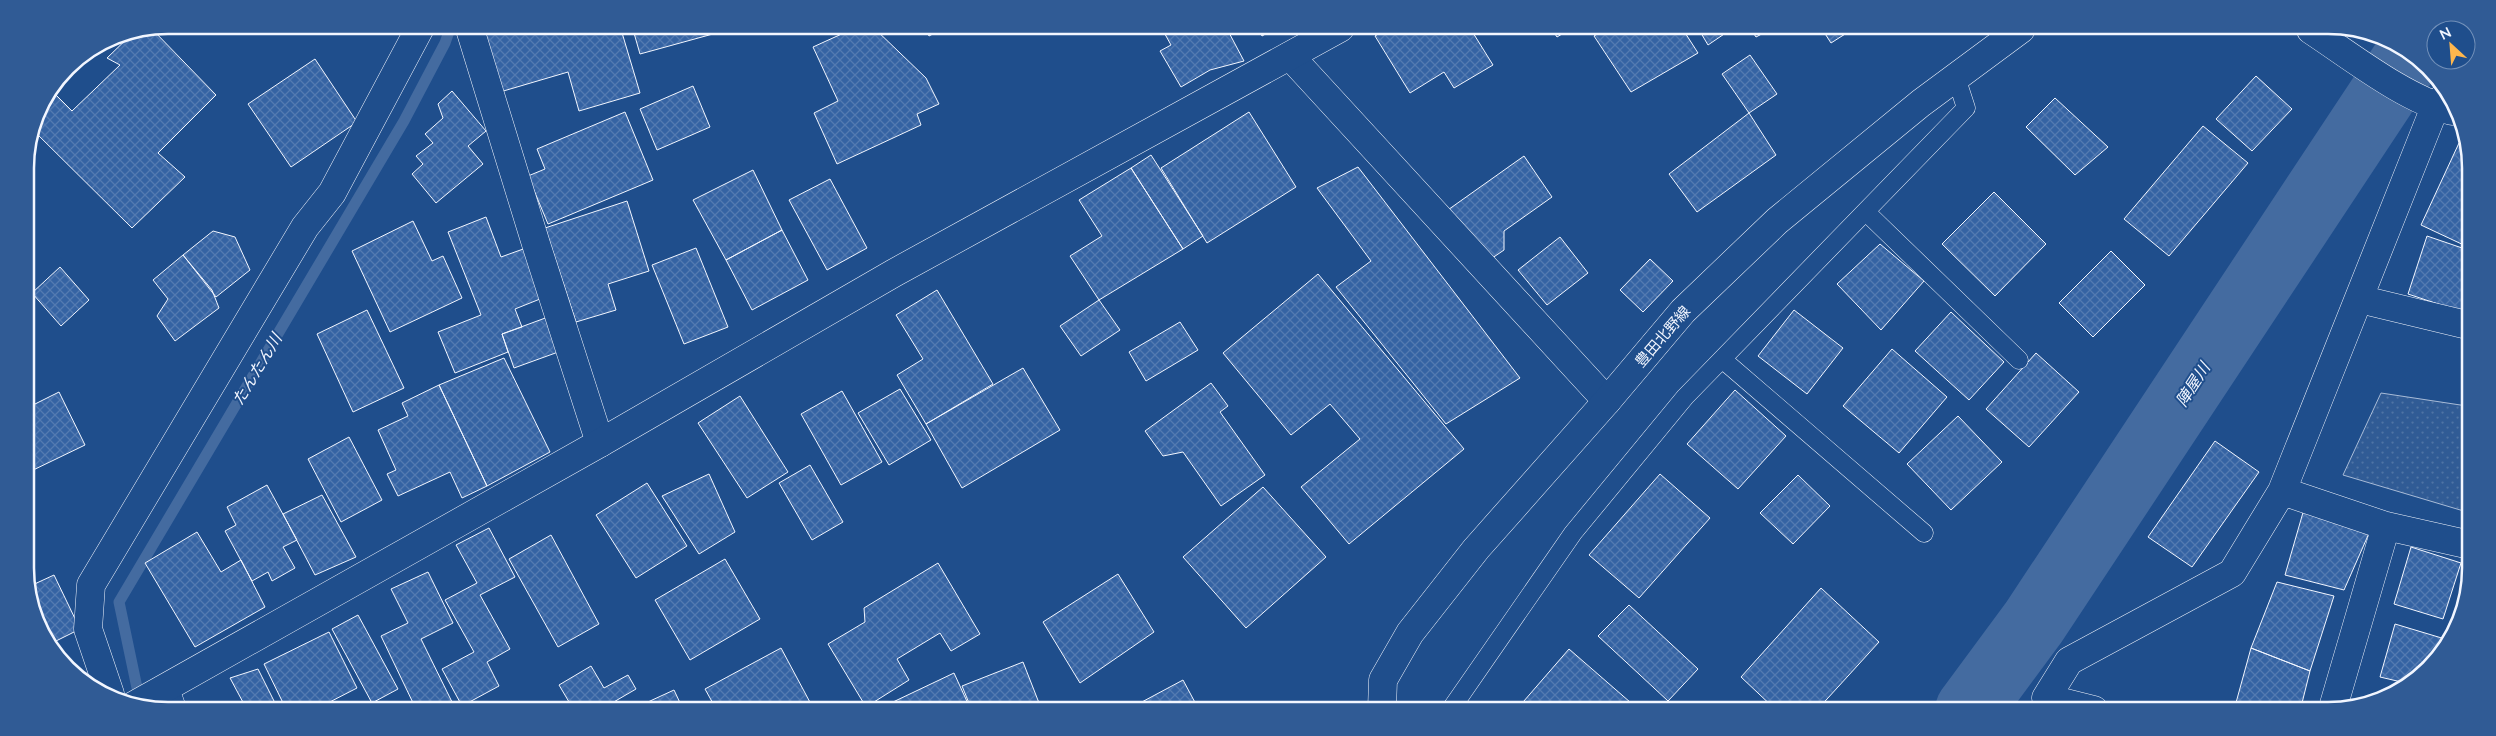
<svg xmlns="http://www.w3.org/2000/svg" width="2496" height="736" font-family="Lato,'Noto Sans JP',sans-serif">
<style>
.park{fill:url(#park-dots);stroke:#a8bbd7}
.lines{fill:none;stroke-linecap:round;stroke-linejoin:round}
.stream{stroke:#446ba0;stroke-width:11}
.river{stroke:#446ba0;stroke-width:68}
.building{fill:url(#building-cross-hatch);stroke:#f2f6ff}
.lane-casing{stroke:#f2f6ff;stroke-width:19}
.street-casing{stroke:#f2f6ff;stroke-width:29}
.secondary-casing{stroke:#f2f6ff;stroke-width:29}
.lane{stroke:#1f4e8c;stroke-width:18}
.street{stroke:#1f4e8c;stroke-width:28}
.secondary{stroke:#1f4e8c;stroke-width:28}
.labels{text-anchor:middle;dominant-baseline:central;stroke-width:4;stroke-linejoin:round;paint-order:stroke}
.street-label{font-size:15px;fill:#f2f6ff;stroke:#1f4e8c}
.water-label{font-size:16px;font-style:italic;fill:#f2f6ff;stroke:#1f4e8c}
.rim{fill:none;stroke:#f2f6ff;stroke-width:2.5}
</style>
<defs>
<pattern id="park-dots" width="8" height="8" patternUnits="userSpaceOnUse" patternTransform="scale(1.25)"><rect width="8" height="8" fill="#305b95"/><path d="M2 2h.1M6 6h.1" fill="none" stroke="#4e73a5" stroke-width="1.8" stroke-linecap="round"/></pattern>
<pattern id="building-cross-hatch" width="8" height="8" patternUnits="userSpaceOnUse" patternTransform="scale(1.25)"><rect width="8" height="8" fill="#3563a3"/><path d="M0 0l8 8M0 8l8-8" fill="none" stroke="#537ab1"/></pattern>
</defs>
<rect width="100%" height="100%" fill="#1f4e8c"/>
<path class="park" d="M2381 393 2467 406V512L2343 475Z"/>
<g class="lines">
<path class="stream" d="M140 702 119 602 404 121 445 43 451 26"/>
<path class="river" d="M1969 710 2034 622 2409 55"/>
</g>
<path class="building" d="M480 26H620L640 93 579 111 568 72 500 92Z
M632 26H731V29L640 54Z
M857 27H873L926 78 939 104 917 114 921 125 837 164 814 113 838 101 813 47Z
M924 27H946L929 36Z
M1161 27H1226L1244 61 1210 70 1181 87 1160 51 1171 45Z
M1257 27H1278L1262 36Z
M1296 27 1319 28 1302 37Z
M151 28 216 95 158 153 185 177 132 228 32 129 36 113 51 90 72 111 120 65 107 58 135 31Z
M1388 28H1470L1493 65 1454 88 1444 72 1410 93 1375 36Z
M1551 28H1572L1557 37Z
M1607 28H1682L1698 53 1631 92 1594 36Z
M1698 28H1733L1708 45Z
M1750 28H1773L1756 37Z
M1822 29H1853L1831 43Z
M1750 55 1777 94 1749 113 1722 74Z
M315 59 357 122 291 167 248 104Z
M2256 76 2292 109 2252 151 2216 119Z
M693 86 710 127 657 150 640 109Z
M452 91 486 131 468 146 483 164 436 203 412 174 423 164 416 156 433 143 425 134 443 118 438 104Z
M2055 98 2108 147 2075 175 2026 127Z
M625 112 653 180 548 224 528 176 545 169 537 149Z
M1249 112 1296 187 1207 243 1161 168Z
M1749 113 1776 155 1697 212 1669 174Z
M2203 126 2248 163 2169 256 2124 219Z
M2459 143 2468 148V247L2421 225Z
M1151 155 1203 236 1183 249 1131 168Z
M1524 156 1552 197 1504 231V250L1482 265 1445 212Z
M1358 167 1520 378 1446 424 1336 287 1371 261 1317 188Z
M1131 168 1183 249 1099 300 1070 256 1102 236 1079 200Z
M753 170 782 230 726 260 693 200Z
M830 179 867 248 827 270 789 200Z
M1994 192 2046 244 1995 296 1942 244Z
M627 201 649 271 608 284 616 310 576 322 545 228Z
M486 217 501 257 526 248 545 297 515 309 522 327 502 334 508 352 455 373 438 332 481 315 448 232Z
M413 221 432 261 443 256 462 298 390 332 352 251Z
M782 230 808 280 752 310 726 260Z
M213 231 235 237 250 270 216 297 183 255Z
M2427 236 2468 250V314L2408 294Z
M1560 237 1588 273 1547 305 1518 270Z
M1880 244 1924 281 1881 330 1837 284Z
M696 248 728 327 684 344 652 265Z
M2111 251 2145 285 2093 337 2059 303Z
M183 255 212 290 219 308 175 341 157 316 168 299 153 280Z
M1650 259 1673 281 1643 312 1620 290Z
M60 267 89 300 61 326 32 293Z
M1318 274 1464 449 1349 544 1301 487 1360 439 1330 404 1291 435 1223 353Z
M937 290 993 384 926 424 897 375 923 359 896 315Z
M1099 300 1120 330 1081 356 1060 326Z
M367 310 404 388 353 412 317 334Z
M1794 310 1843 348 1807 394 1758 356Z
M1951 312 2004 362 1969 400 1915 351Z
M548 317 561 351 514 368 502 334Z
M1180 322 1198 350 1146 381 1129 352Z
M1892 349 1947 397 1899 453 1843 406Z
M2036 353 2079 392 2029 447 1986 409Z
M504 358 550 452 487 486 439 385Z
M1023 368 1060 430 962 488 926 424Z
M1211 383 1228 406 1220 412 1265 475 1221 506 1183 452 1163 456 1145 431Z
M439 385 487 486 462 498 450 472 398 496 387 474 396 470 378 430 408 416 402 403Z
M900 389 931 440 889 465 858 413Z
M1735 390 1786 436 1738 489 1687 444Z
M842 391 882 462 841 485 801 414Z
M59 392 85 445 27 473V408Z
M740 396 788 472 747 498 698 423Z
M1958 416 2002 462 1951 510 1907 464Z
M349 437 382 500 341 522 308 459Z
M2215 441 2259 472 2192 567 2148 537Z
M810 465 843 522 812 540 779 483Z
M709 474 735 532 699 554 662 496Z
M1660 474 1710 518 1639 598 1589 555Z
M1798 475 1830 506 1793 544 1760 513Z
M647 483 687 546 636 578 596 515Z
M267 485 297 540 283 547 295 568 272 581 268 572 252 581 225 531 236 525 227 507Z
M1263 487 1326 557 1246 628 1183 557Z
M322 495 356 557 315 575 283 514Z
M2304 509 2370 531 2344 590 2285 575Z
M489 528 515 577 480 595 510 649 487 662 499 686 462 706 442 669 474 652 445 600 477 583 456 545Z
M197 532 221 572 241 560 265 607 195 647 145 563Z
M551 535 599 624 558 647 509 559Z
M2411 547 2461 563 2443 619 2394 604Z
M725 559 760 619 690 660 655 600Z
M938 563 980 634 951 651 940 633 897 659 909 680 866 707 828 644 865 622 864 608Z
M428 572 453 623 421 639 454 706 452 707H415L381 636 408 623 391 589Z
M1118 574 1154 632 1080 683 1043 622Z
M54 575 80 629 56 641 65 659 62 660 28 596V587Z
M2277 582 2334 596 2310 671 2251 648Z
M1821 588 1879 642 1817 710H1776L1741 677Z
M1629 605 1698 669 1668 701 1598 636Z
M358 615 398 689 372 703 332 629Z
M2395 624 2445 639 2439 656 2415 681 2410 684 2380 677Z
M329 632 357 688 320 707H285L264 664Z
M781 648 812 706 808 708 715 707 705 689Z
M2251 648 2310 671 2300 711 2234 710Z
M1569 649 1638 709H1517Z
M1023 662 1041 708H971L962 686Z
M591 666 604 688 628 675 636 689 612 703 614 707H572L559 685Z
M258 669 277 707 245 706 230 678Z
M954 673 970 708H896L893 702Z
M1183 680 1198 708H1143L1140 703Z
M674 690 682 707H637Z"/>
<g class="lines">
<g class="lane-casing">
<path id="lane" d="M1866 212 2019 360
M1722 359 1924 533
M1451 709 1573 533 1685 397 1966 108 1956 77"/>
</g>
<g class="street-casing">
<path id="street" d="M469 26 536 244 600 443
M2311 30C2352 57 2405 99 2452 111
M1290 56 1607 401
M2359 299 2467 325
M2282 491 2386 526 2466 544
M165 689 171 706
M110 694 88 629 91 585 305 227 332 193 421 26
M2094 710 2046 698 2069 661 2232 573 2282 491 2435 107 2445 96
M2332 711 2386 526"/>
</g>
<g class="secondary-casing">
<path id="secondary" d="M133 706 600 443 894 273 1340 28
M1382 709 1383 680 1410 633 1476 549 1607 401 1683 311 1777 221 1921 103 2021 29"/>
</g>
<use href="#lane" class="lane"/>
<use href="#street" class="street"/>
<use href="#secondary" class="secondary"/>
</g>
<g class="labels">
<g class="street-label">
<text transform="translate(1662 336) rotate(-49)">豊田北野線</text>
</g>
<g class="water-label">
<text transform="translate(256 369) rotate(-59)">たんたん川</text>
<text transform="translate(2192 384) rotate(-57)">陣屋川</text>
</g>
</g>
<path d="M0 0H2496V736H0ZM168 34H2328A134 134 0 0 1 2462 168V568A134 134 0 0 1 2328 702H168A134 134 0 0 1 34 568V168A134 134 0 0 1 168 34Z" fill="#305b95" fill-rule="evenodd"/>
<path class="rim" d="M168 34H2328A134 134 0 0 1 2462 168V568A134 134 0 0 1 2328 702H168A134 134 0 0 1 34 568V168A134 134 0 0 1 168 34Z"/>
<g transform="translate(2451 45) rotate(334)"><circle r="24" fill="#1f4e8c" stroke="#7391ba"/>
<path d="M0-4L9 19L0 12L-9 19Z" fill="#ffb74d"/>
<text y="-8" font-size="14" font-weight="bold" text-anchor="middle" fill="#f2f6ff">N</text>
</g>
</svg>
